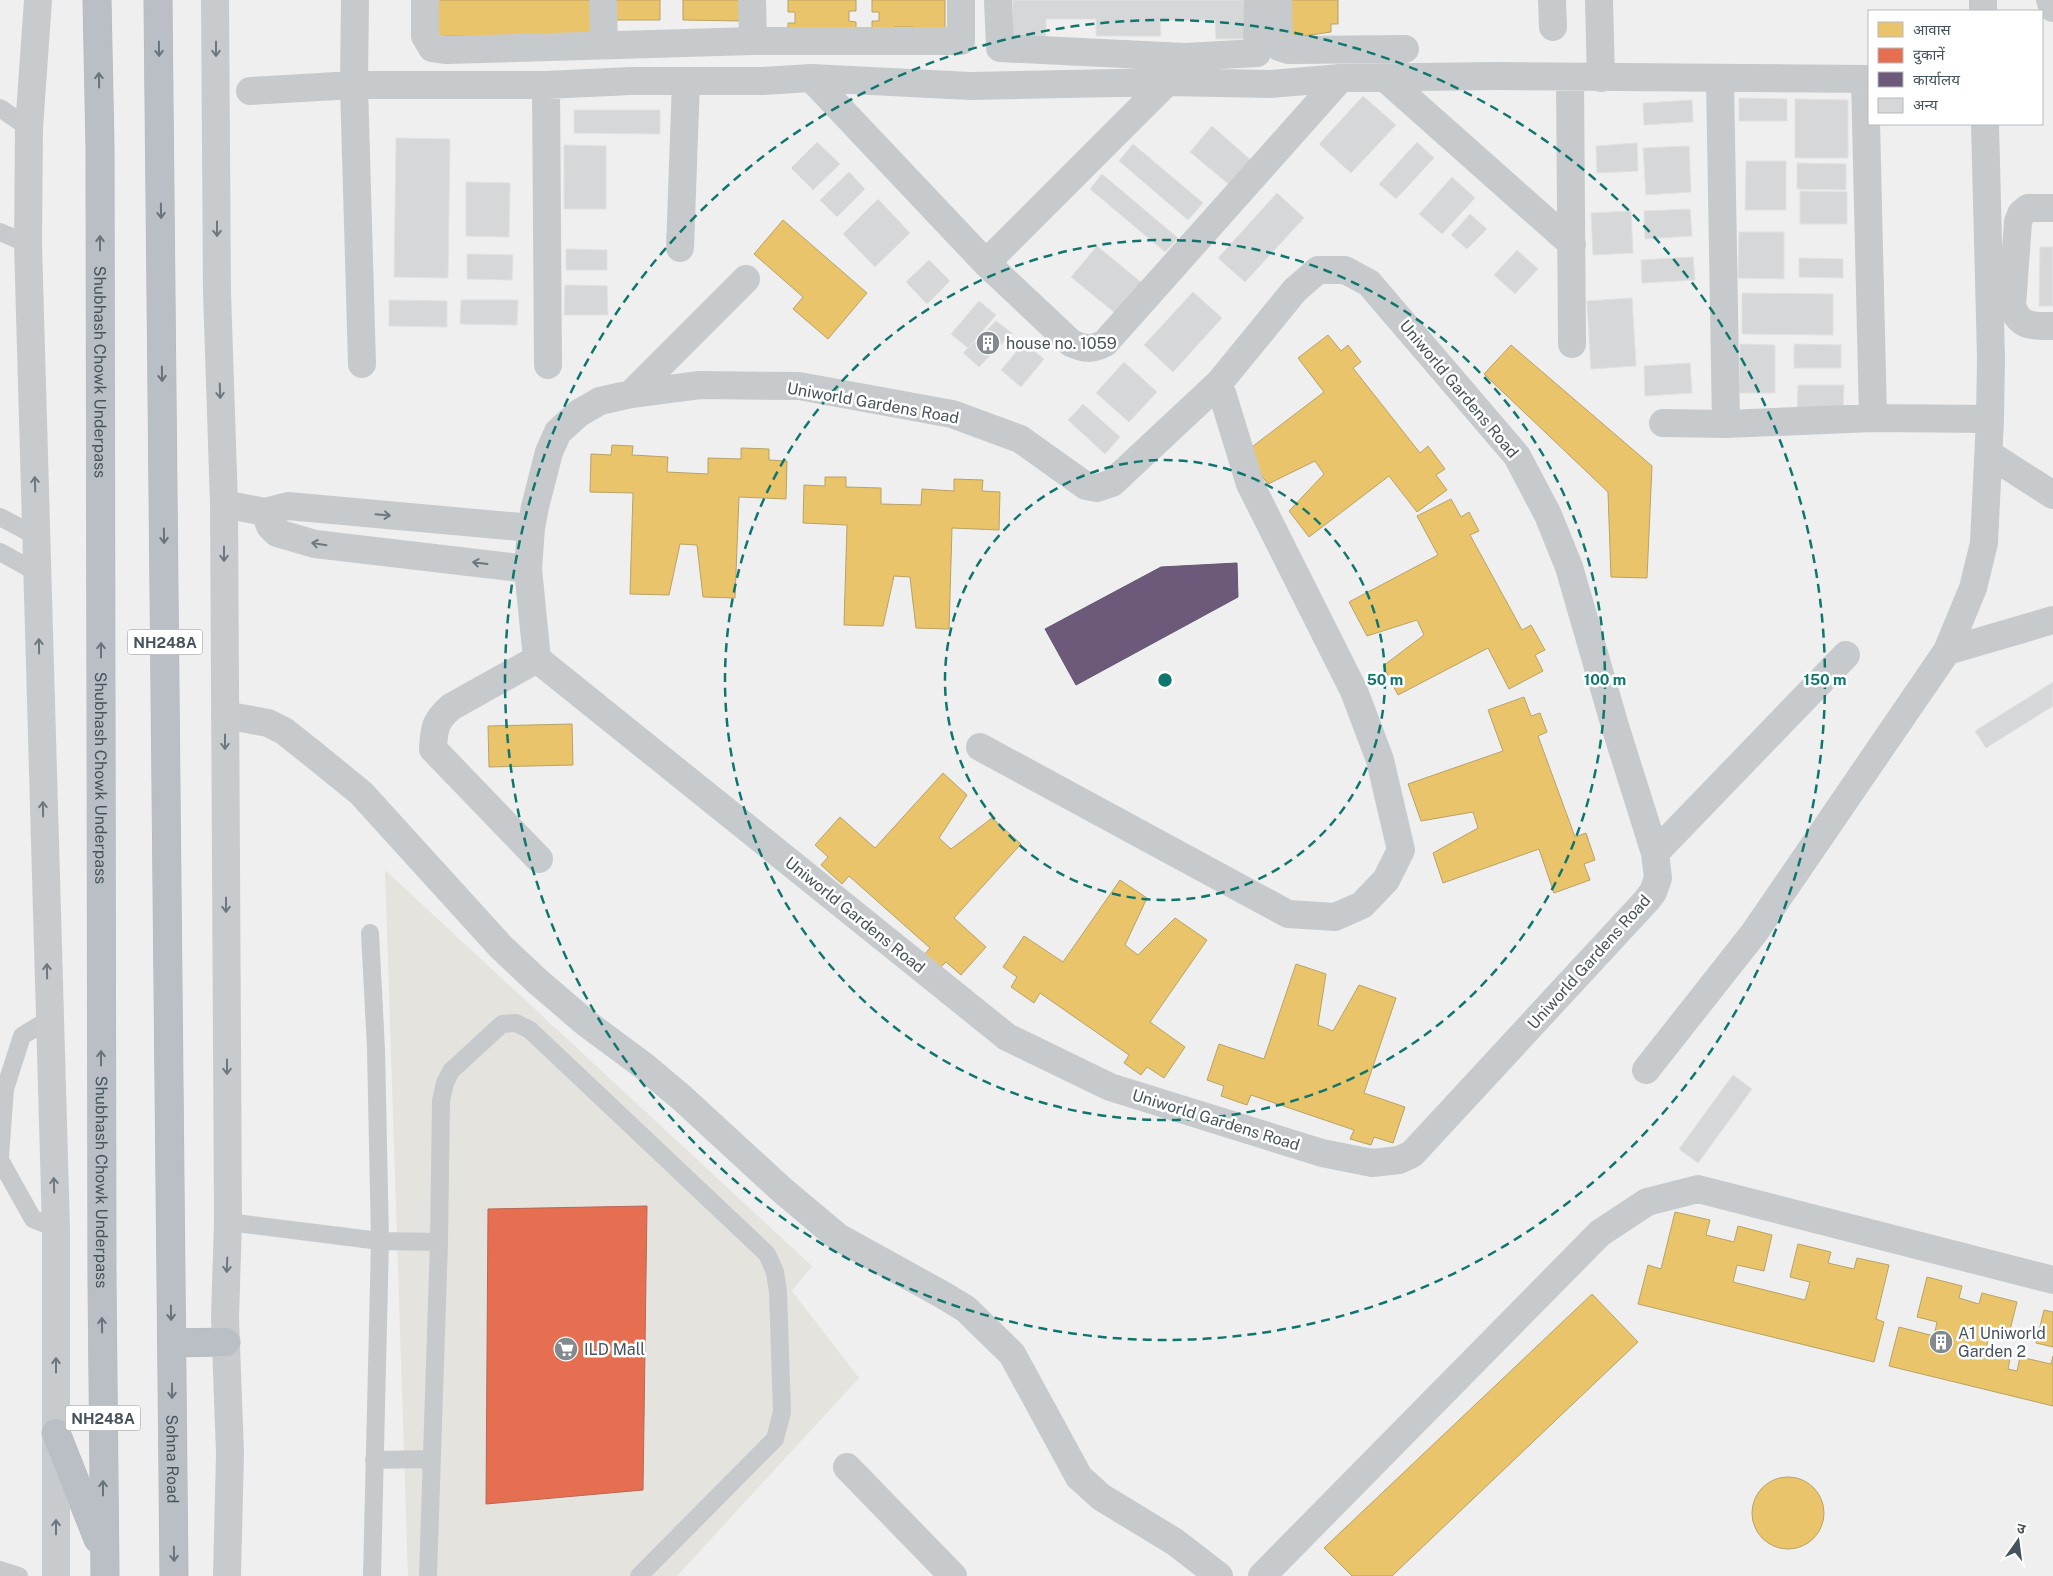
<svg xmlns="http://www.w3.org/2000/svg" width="2053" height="1576" font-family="'Public Sans','Noto Sans Devanagari',sans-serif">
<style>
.commercial{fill:#e5e3dd}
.homes{fill:#e9c46a;stroke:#b8a266}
.shops{fill:#e76f51;stroke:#b76755}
.offices{fill:#6d597a;stroke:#615771}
.building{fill:#d6d7d8;stroke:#e1e1e2}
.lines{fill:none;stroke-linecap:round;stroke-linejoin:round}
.highway-casing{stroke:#b4babf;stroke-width:29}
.lane{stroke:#c6cacc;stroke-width:18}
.street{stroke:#c6cacc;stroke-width:28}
.secondary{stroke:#c8cbce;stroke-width:28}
.highway{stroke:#b9bfc4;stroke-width:28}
.oneway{stroke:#68737c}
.oneway2{stroke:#6d777f}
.oneway3{stroke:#6c777e}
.ring{fill:none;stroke:#0f766e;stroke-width:2.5;stroke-dasharray:9 6}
.labels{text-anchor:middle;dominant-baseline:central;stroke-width:5;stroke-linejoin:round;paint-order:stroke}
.shield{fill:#fff;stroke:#7e878e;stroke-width:1}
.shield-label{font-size:15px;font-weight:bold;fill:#46535d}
.poi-label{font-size:16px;fill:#46535d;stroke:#fff;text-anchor:start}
.street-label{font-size:16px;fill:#46535d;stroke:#fff}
.centre{fill:#0f766e;stroke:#fff;stroke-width:2.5}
.ring-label{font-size:15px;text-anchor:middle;font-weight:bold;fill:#0f766e;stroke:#fff;stroke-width:5;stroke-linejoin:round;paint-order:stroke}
</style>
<rect width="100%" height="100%" fill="#f0efef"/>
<path class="commercial" d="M385 870 812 1266 792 1291 859 1378 677 1576H408Z"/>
<path class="homes" d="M438 0H592V37L438 36Z
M614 0H660V20H614Z
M683 0H743L742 21 683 20Z
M788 0H856V11H849V21L856 22V38L788 37V23H795V12H788Z
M872 0H945V38H913V27H895L872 38V21H879V12H872Z
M1290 0H1338V24H1331V32L1290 38Z
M783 220 867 293 828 339 793 309 803 297 754 254Z
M1328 335 1341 351 1348 345 1361 362 1353 368 1420 453 1428 446 1445 469 1436 475 1447 490 1417 512 1389 476 1309 537 1289 511 1324 474 1315 461 1268 484 1244 453 1324 392 1298 358Z
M1511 345 1652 466 1647 578 1611 577 1608 492 1484 374Z
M612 445 633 446 632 455 668 457 667 472 708 474V458L741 459V448L769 449V460L787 461 786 499 739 497 735 598 703 597 697 545 680 544 669 595 630 594 633 493 590 492 591 454 611 455Z
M825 477H846V487L881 488V504L921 505 922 489 954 491V479L983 480 982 491 1000 492 999 530 952 528 949 629 916 628 910 577 894 576 883 626 844 625 847 525 803 523 804 485 825 486Z
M1451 499 1461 517 1469 512 1479 531 1470 535 1522 630 1531 625 1545 650 1535 655 1543 671 1509 689 1488 648 1398 695 1383 666 1424 635 1417 620 1367 636 1349 602 1438 555 1417 516Z
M1524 697 1531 716 1540 713 1547 732 1538 736 1575 837 1586 833 1595 860 1584 864 1590 880 1554 893 1539 849 1443 883 1433 853 1478 828 1473 812 1421 821 1408 784 1503 751 1488 710Z
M572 724 573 765 489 767 488 726Z
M943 773 967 795 939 838 951 849 992 818 1021 844 954 918 986 947 961 975 946 962 939 969 924 955 930 948 849 876 842 884 821 865 828 857 815 845 840 817 875 848Z
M1120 880 1147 898 1125 945 1138 955 1175 918 1207 940 1150 1022 1185 1047 1164 1078 1147 1067 1141 1075 1124 1063 1129 1055 1040 993 1034 1003 1011 987 1017 977 1003 967 1024 936 1063 962Z
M1296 964 1326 974 1318 1025 1333 1031 1359 985 1396 998 1364 1093 1405 1107 1393 1143 1374 1137 1371 1145 1350 1139 1354 1130 1251 1095 1247 1105 1221 1096 1224 1086 1207 1080 1219 1044 1264 1059Z
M1675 1212 1710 1220 1706 1235 1734 1242 1738 1226 1772 1235 1764 1271 1737 1265 1733 1282 1805 1300 1810 1282 1790 1277 1798 1244 1831 1252 1828 1263 1854 1269 1857 1258 1889 1265 1876 1319 1884 1322 1874 1362 1638 1304 1648 1265 1661 1269Z
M1927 1277 1962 1286 1959 1298 1979 1304 1982 1293 2017 1302 2009 1334 1991 1329 1986 1348 2011 1354 2008 1369 2017 1371 2020 1357 2051 1364 2053 1356V1406L1889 1366 1899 1327 1934 1336 1937 1322 1917 1317Z
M1592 1294 1638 1342 1392 1576H1352L1324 1548Z
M2044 1310 2053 1312V1347L2036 1343Z
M1752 1513a36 36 0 1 1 72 0a36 36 0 1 1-72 0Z"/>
<path class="shops" d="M647 1206 643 1490 486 1504 488 1209Z"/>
<path class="offices" d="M1237 563 1238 597 1076 685 1045 629 1161 567Z"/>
<path class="building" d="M1013 0H1247V39H1216L1215 20H1160L1161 36H1096V19H1046V36H1012Z
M1363 96 1396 125 1351 173 1319 144Z
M1739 98 1787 99V121H1739Z
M1795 99 1848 100V158H1795Z
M1692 100 1693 122 1644 125 1643 103Z
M574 110H660V134L574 133Z
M1212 126 1253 162 1232 187 1190 152Z
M396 138 450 139 448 278 394 277Z
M817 142 840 164 813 190 791 168Z
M1417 142 1434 158 1396 199 1379 184Z
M1637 143 1638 171 1597 173 1596 146Z
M1133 144 1203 203 1188 220 1119 161Z
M564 145 606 146V209H564Z
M1689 146 1691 192 1646 195 1643 148Z
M1746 161H1786V210H1745Z
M1797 163 1846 164V190L1797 189Z
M849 172 865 189 837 217 820 200Z
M1102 174 1178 238 1165 252 1090 189Z
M1452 177 1475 198 1442 234 1419 214Z
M466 182 510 183 509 237 466 236Z
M1800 191 1847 192V224H1800Z
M1277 193 1304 218 1245 282 1218 258Z
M878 199 910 233 875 267 843 234Z
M1690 209 1692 236 1645 239 1644 211Z
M1631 211 1633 253 1593 255 1591 213Z
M1470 214 1487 229 1467 249 1451 235Z
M1739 232H1784V279L1738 278Z
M1097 246 1142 283 1115 313 1071 277Z
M2040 247H2053V306H2039Z
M566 249 607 250V270H566Z
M1517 250 1538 269 1515 294 1494 275Z
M467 254 513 255 512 280 467 279Z
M1693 257 1695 280 1642 283 1641 260Z
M1799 258 1843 259V278L1799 277Z
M929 260 950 281 927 304 906 282Z
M565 285 607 286 608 315H564Z
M1193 292 1222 318 1173 372 1144 345Z
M1742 293 1833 294V335L1742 334Z
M1632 298 1636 366 1591 369 1587 301Z
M389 300 447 301V327L389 326Z
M461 300H518L517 325 460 324Z
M979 301 996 315 968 348 951 334Z
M996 321 1012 333 979 367 963 353Z
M1024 343 1044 359 1021 387 1001 370Z
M1740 344 1775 345V393H1739Z
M1794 344 1841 345V368H1794Z
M1124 362 1157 392 1129 422 1096 393Z
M1690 363 1692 393 1645 396 1644 366Z
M1798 385H1844L1843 411H1797Z
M1083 404 1120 437 1105 454 1068 420Z
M2053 682V706L1986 748 1975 731Z
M1733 1075 1752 1089 1698 1163 1679 1149Z"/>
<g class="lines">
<g class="highway-casing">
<g id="highway">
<path id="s1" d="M97 0 100 147 102 1281 105 1576"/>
<path id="s2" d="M158 0 174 1576"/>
<path d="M172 1343 226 1342"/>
<path d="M56 1433 98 1539"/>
</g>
</g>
<path class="lane" d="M0 108 29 128
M0 232 28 244
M0 517 36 536
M0 552 38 573
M370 933 376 1049 380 1241 372 1576
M0 1157 5 1089 22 1036 48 1020
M0 1160 33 1219 56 1228
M228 1222 380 1241 439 1242 441 1101 445 1083 451 1071 502 1024 516 1023 530 1030 767 1254 775 1272 778 1292 782 1412 775 1439 639 1576
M374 1460 432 1459
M0 1570 19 1576
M428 1576 439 1242"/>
<path class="street" d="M355 0 354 85 362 364
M425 0V36L432 48 447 50 753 41H961V0
M603 0 604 45
M752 0 753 41
M998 0 1000 48 1185 57 1257 53 1258 0
M1278 0 1279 47 1288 50 1405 49
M1552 0 1553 27
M1599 0 1601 78
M1983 0V11
M2050 0 2053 8
M1570 77 1572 344
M811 78 986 263 1071 343C1084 349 1092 350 1105 343L1341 78
M1385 78 1572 244
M1720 78 1726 424
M1865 79 1873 418
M546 85 548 365
M250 91 354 85H546L631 81H763L811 78 970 86 1167 82 1270 84 1341 78 1496 76 1869 79
M2053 208H2028L2021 214 2018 222 2012 306C2020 328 2033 326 2053 326
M680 248 686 81
M986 263 1167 82
M1318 270H1345L1369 283 1517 456 1548 515 1569 567 1615 726 1655 853 1658 878 1653 892 1647 900 1412 1154 1399 1160 1372 1163 1322 1153 1110 1087 1007 1037 537 659 528 569 531 528 535 507 549 452 558 432 579 413 600 401 631 394 700 385 799 386 952 414 1020 439 1086 486 1097 488 1112 483 1219 383 1295 290Z
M631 394 746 279
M1663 423 1726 424 1873 418 1990 419
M1989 454 2053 495
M224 504 265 512 288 506 531 528
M265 512 270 526 277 533 315 544 528 569
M1947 651 2053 620
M537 659 451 707C435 721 434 728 433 749L539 859
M225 715 268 723 284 731 313 754 361 793 501 947 537 981 586 1023 644 1066 682 1098 782 1190 838 1237 943 1295 966 1309 1012 1354 1079 1477 1101 1497 1175 1542 1219 1576
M980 747 1288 914 1335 917 1362 905 1386 880 1401 850 1380 760 1354 691 1250 484 1219 383
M1655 853 1846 655
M1646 1070 1754 933 1947 651 1973 588 1984 543 1990 419 1991 358 1985 124
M847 1467 953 1576
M1262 1576 1600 1233 1647 1202 1698 1189 2053 1280"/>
<path class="secondary" d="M38 0 29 128 28 244 56 1228V1576
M215 0 217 292 224 504 228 1222 225 1318 230 1453 227 1576"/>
<use href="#highway" class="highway"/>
</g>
<defs><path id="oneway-shaft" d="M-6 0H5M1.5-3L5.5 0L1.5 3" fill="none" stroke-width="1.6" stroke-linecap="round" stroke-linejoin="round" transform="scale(1.25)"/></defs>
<g class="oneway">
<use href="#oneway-shaft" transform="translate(159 49) rotate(89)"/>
<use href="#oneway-shaft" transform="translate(99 80) rotate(-91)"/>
<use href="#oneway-shaft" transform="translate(161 211) rotate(89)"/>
<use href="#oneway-shaft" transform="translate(100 243) rotate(-90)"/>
<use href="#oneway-shaft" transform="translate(162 374) rotate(89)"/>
<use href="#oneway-shaft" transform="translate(164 536) rotate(89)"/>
<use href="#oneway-shaft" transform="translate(101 650) rotate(-90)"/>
<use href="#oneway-shaft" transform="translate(101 1058) rotate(-90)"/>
<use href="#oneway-shaft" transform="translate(171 1313) rotate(89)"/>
<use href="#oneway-shaft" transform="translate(102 1325) rotate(-91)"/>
<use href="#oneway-shaft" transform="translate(172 1391) rotate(90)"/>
<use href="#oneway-shaft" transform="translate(103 1488) rotate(-90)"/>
<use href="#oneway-shaft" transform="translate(174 1554) rotate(89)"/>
</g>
<g class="oneway2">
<use href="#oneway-shaft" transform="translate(216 49) rotate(90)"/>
<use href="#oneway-shaft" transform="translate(217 229) rotate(90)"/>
<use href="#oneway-shaft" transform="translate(220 391) rotate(88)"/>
<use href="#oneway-shaft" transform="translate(35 484) rotate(-92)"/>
<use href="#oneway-shaft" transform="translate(224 554) rotate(90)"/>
<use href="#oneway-shaft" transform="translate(39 646) rotate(-91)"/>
<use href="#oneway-shaft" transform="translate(225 742) rotate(90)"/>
<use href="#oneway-shaft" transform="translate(43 809) rotate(-91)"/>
<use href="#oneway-shaft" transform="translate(226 905) rotate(90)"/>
<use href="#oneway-shaft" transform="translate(47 971) rotate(-91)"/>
<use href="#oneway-shaft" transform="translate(227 1067) rotate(90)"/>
<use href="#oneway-shaft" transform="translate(54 1185) rotate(-92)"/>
<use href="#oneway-shaft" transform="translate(227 1265) rotate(92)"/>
<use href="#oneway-shaft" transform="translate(56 1365) rotate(-90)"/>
<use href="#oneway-shaft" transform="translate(56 1527) rotate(-90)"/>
</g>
<g class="oneway3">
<use href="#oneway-shaft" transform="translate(383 515) rotate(5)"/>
<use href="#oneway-shaft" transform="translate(319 544) rotate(-171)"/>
<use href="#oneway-shaft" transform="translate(480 563) rotate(-173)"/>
</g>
<g class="ring">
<circle cx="1165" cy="680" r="220"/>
<circle cx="1165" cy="680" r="440"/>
<circle cx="1165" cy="680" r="660"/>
</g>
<defs>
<g id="building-disc" transform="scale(1.25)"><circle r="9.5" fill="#828a90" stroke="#fff"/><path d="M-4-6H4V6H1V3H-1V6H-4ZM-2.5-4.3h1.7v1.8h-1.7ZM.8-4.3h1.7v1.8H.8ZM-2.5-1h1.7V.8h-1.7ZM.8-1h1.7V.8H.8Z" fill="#fff"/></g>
<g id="supermarket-disc" transform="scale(1.25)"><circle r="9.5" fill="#828a90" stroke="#fff"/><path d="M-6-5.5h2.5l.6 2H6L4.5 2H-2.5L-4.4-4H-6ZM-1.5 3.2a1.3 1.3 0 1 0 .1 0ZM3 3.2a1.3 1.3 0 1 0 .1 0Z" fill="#fff"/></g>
</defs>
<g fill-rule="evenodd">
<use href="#building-disc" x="988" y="343"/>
<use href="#building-disc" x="1941" y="1342"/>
<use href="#supermarket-disc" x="566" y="1349"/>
</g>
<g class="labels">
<g class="shield">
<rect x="127.5" y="629.5" width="75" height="25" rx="4"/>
<rect x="65.5" y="1405.5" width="75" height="25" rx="4"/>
</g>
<g class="shield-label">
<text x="165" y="642">NH248A</text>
<text x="103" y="1418">NH248A</text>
</g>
<g class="poi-label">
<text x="1006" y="343">house no. 1059</text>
<text x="1958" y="1333">A1 Uniworld<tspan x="1958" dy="18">Garden 2</tspan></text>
<text x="584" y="1349">ILD Mall</text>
</g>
<g class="street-label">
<text stroke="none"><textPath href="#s1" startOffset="372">Shubhash Chowk Underpass</textPath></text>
<text transform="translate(1459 389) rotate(50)">Uniworld Gardens Road</text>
<text transform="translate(873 403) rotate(10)">Uniworld Gardens Road</text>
<text stroke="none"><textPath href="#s1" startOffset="778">Shubhash Chowk Underpass</textPath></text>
<text transform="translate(855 915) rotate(39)">Uniworld Gardens Road</text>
<text transform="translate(1589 962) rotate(-48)">Uniworld Gardens Road</text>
<text transform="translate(1216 1120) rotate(17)">Uniworld Gardens Road</text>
<text stroke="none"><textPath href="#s1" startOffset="1182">Shubhash Chowk Underpass</textPath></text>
<text stroke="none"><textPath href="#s2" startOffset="1459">Sohna Road</textPath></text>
</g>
</g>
<circle cx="1165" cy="680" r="8" class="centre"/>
<g class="ring-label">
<text x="1385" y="685">50 m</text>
<text x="1605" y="685">100 m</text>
<text x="1825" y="685">150 m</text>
</g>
<rect x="1868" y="10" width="175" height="115" fill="#ffffff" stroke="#b5babe"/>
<rect x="1878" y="22" width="25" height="15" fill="#e9c46a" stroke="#b5babe"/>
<text x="1913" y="35" font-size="15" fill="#46535d">आवास</text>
<rect x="1878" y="48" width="25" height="15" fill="#e76f51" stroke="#b5babe"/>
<text x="1913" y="60" font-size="15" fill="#46535d">दुकानें</text>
<rect x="1878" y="72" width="25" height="15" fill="#6d597a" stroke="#b5babe"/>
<text x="1913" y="85" font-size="15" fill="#46535d">कार्यालय</text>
<rect x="1878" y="98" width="25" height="15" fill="#d6d7d8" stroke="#b5babe"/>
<text x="1913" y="110" font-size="15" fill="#46535d">अन्य</text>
<g transform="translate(2018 1541) rotate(14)" stroke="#ffffff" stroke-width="4" paint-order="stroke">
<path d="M0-4L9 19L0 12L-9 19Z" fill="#46535d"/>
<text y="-8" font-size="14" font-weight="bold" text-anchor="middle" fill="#46535d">उ</text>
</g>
</svg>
